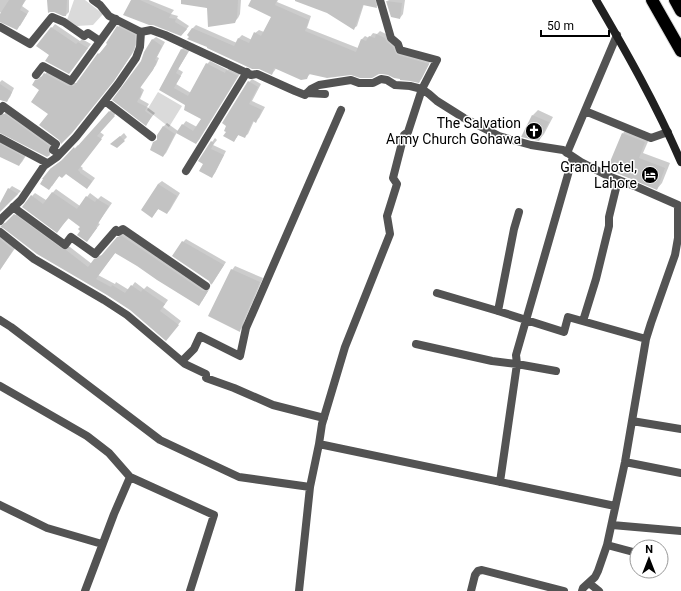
<svg xmlns="http://www.w3.org/2000/svg" width="681" height="591" font-family="Roboto,sans-serif">
<style>
.green{fill:#dadada}
.shadow{fill:#0003}
.building{fill:#c3c3c3}
.lines{fill:none;stroke-linecap:round;stroke-linejoin:round}
.highway-casing{stroke:#dbdbdb;stroke-width:14}
.street{stroke:#535353;stroke-width:8}
.secondary{stroke:#202020;stroke-width:8}
.highway{stroke:#000;stroke-width:12}
.labels{text-anchor:middle;dominant-baseline:central;stroke-width:3;stroke-linejoin:round;paint-order:stroke}
.poi-label{font-size:14px;fill:#000;stroke:#fff;text-anchor:end}
</style>
<rect width="100%" height="100%" fill="#fff"/>
<path class="green" d="M74 0H85L103 14 93 25 77 26 67 20Z
M158 92 182 106 169 127 147 110Z"/>
<path class="shadow" d="M0 0H26L22 6 29 11 20 26 0 21V15L1 13 0 12Z
M48 0H69V12L66 15Z
M132 0H149L174 10 171 14 178 16 177 18 189 26 185 31Z
M183 0H241L240 14 238 18 234 22 208 8Z
M252 0H278L277 2 311 16 307 28 358 48 362 39 365 36 369 38 373 33 377 34 380 31 388 35 396 44 431 60 422 78 419 82 389 74H310L306 78 276 68 275 70 272 74 192 29 196 25 237 43 239 38 242 35 252 40 255 33 259 30 264 32 272 16Z
M296 0H378L379 4 376 7 364 4 357 26 353 29 328 12Z
M389 0H405L403 14 400 18 387 1Z
M55 24 80 41 82 39 91 44 69 73 50 55 37 46Z
M122 24 138 32 137 42 134 51 117 76 50 114 36 81 40 77 43 76 49 70 72 83H77L99 54 102 51H103L118 27Z
M156 37 165 42 157 57 159 58 156 65 140 87 144 90 140 99 149 104 147 107 155 113 146 124 114 100 141 62 152 40Z
M186 46 191 48 178 69 183 72 176 84 191 93 207 64 210 61 228 70 230 67 241 72 199 140 196 143 177 132 166 153 163 156 154 143 158 139 163 127 167 123 178 131 186 121 197 127 202 118 186 105 160 89 182 49Z
M252 79 261 84 252 101 265 107 259 118 255 121H254L248 134 244 137 239 134 234 141 249 82Z
M2 80 14 88 10 97 6 101 0 99V82Z
M113 108 117 112 100 132 104 135 80 166 83 168 82 169 95 178 90 185 87 188 66 173 60 175 52 186 50 169 65 158 78 145 79 146Z
M538 110 553 117 544 134 539 140 533 115Z
M8 111 52 142 50 147 53 151 47 156 0 132V112L4 114Z
M628 128 650 137 643 153 670 163 662 183 657 189 623 133Z
M124 133 127 137 117 147 112 144Z
M215 138 217 140 213 145 226 151 215 173 211 177 201 171 212 142Z
M0 139 27 154 22 162 19 165 0 156Z
M162 181 180 193 170 210 167 213 159 208 152 217 158 184Z
M12 186 21 191 0 211V205L9 189Z
M56 189 80 206 90 193 98 199 101 196 112 203 98 223 100 224 90 237 82 227 69 218 57 231 32 196 35 193 46 200Z
M18 212 65 246 70 247 92 264 98 256 103 255 121 234 126 233 206 288H210L202 301 116 252 98 275 115 284 116 282 129 290 135 282 144 289 147 286 168 300 163 307 181 321 169 336 131 310 4 227 1 226 4 223H7Z
M0 233 18 244 0 270Z
M186 239 226 262 214 281 212 284 183 242Z
M235 266 263 278 244 322 243 327 239 331 232 270Z"/>
<path class="building" d="M9 0H25L20 10 27 14 17 30 0 22V14Z
M47 0H67L66 16H63L54 12H50L48 13Z
M131 0H140L171 14 169 18 176 19 175 22 187 29 181 36 153 25H149L123 15Z
M181 0H238L237 18 235 23 208 27 207 8 181 4Z
M251 0H277L275 5 309 20 305 31 356 52 361 39 366 41 369 36 375 38 376 34 385 38 387 42 393 47 396 54 398 55 429 64 419 83 410 81 400 80V79L394 78 388 75 382 74H379L372 78H360L351 75 327 78 309 74 307 79 301 80 274 68 272 75 259 69H252L207 48V47L187 39 189 37 187 35 192 28 234 46 238 38 249 43 254 32 261 36 271 17 248 6Z
M295 0H375L377 8 363 5 354 30 327 13 295 1Z
M386 1 402 3 400 19 391 17Z
M117 26 135 35V46L131 55 114 81 72 133 61 144 59 140 39 125 48 114 31 102 39 90 32 85 35 80 40 79 44 73 68 86H74L98 53 99 54 107 44 106 43Z
M51 27 76 44 78 42 88 48 69 74 45 61 49 55 36 46Z
M152 39 162 46 155 60 157 61 153 70 140 88 142 93 137 102 147 107 145 111 152 116 146 126 112 100 141 61 144 52Z
M181 49 188 52 176 73 181 76 174 88 188 96 206 63 225 73 226 70 238 76 196 144 176 133 182 124 193 131 201 119 184 110 185 105 159 90Z
M248 81 258 87 249 104 262 110 256 123 253 121 245 138 238 135 234 142 223 136 226 132 224 131 226 126 222 123Z
M0 84 12 92 7 102 0 100Z
M109 111 115 116 97 136 102 139 78 170 80 172V173L92 181 87 189 66 174 62 178 59 176 49 190 40 184 43 179H42L50 169 61 161 74 147 75 149Z
M5 114 49 146 48 150 50 155 47 157 0 133V116Z
M532 115 549 122 539 141 521 137Z
M163 126 175 134 163 157 150 150 153 142 157 140V135Z
M622 133 645 142 639 158 665 168 657 190 607 169Z
M120 136 125 141 117 148 110 144Z
M211 141 214 143 211 149 224 155 212 178 199 171 203 164 198 161Z
M0 144 24 157 19 166 0 157Z
M158 184 177 196 167 214 158 209 152 218 141 210Z
M8 188 18 194 0 212V203Z
M52 192 77 209 86 196 95 202 97 199 109 206 96 227 97 228 87 242 77 235 80 231 78 229 80 227 68 218 57 233 22 207 31 195 43 204Z
M14 214 62 249 66 250 88 267 94 259 99 258 117 237 122 236 203 291H208L199 306 157 280 137 266 115 253 96 279 111 287 112 285 125 293 131 285 141 292 143 289 165 304 160 311 179 325 166 341 130 310 107 295 37 254 3 228 0 227 4 224Z
M0 239 13 250 0 270Z
M182 241 224 265 211 285 209 281 172 256Z
M231 269 260 282 241 326 240 332 208 316Z"/>
<g class="lines">
<g class="highway-casing">
<path id="highway" d="M652 0 681 51
M675 0 681 11"/>
</g>
<path class="street" d="M93 0 100 5 109 16 141 32 151 30 165 35 251 75 257 74 295 91 305 95 311 89 319 85 351 80 359 83H373L381 79 387 80 395 85 410 86 422 89 429 94 437 101 464 118 499 136 531 145 563 150 581 162 608 176 637 187 678 205V238L675 255 651 323 646 339 625 462 607 545 598 571 595 577 583 588 582 591
M380 0 391 38 398 44 400 50 437 60 422 89 408 132 404 135 393 178 397 184 387 216 390 234 345 347 322 424 319 444 615 506
M0 27 30 44 52 17 64 22 84 36 88 33 100 41 116 19
M36 75 43 66 71 81 100 41
M307 93 325 94
M105 101 152 137
M0 111 3 106 56 144 53 150 59 154
M585 111 651 138 668 132
M0 138 47 163
M567 153 617 35
M186 171 247 72
M13 207 65 245 71 237 95 254 116 230 118 232 123 229 206 286
M0 221 2 218 21 200 44 166 57 157 76 137 118 84 136 58 140 47 141 32
M0 232 34 259 104 300 127 315 185 364 206 374V378L234 388 273 405 324 418
M437 293 498 311 564 332 568 317 646 339
M498 311 514 229 519 212
M0 320 11 327 160 440 239 477 310 487 319 444
M583 321 596 279 609 226V217L618 180
M416 344 492 361 517 364 556 371
M182 361 194 349 200 336 240 356 246 328 341 110
M0 386 87 436 109 453 130 477 214 515 190 591
M632 421 681 429
M625 462 681 473
M500 482 517 364 516 355 573 157
M0 505 47 528 102 544
M612 525 681 531
M607 545 637 553
M589 583 599 591
M85 591 114 514 130 477
M299 591 310 487
M471 591 475 575 478 571 482 570 564 591"/>
<path class="secondary" d="M596 0C627 53 657 106 681 162"/>
<use href="#highway" class="highway"/>
</g>
<defs>
<g id="church-disc" transform="scale(0.9)"><circle r="9.5" fill="#000" stroke="#fff"/><path d="M-1.2-6h2.4v3.5h3.3v2.4h-3.3V6h-2.4V-.1h-3.3v-2.4h3.3Z" fill="#fff"/></g>
<g id="hotel-disc" transform="scale(0.9)"><circle r="9.5" fill="#000" stroke="#fff"/><path d="M-6-4.5h1.5V1H6V5H4.5V3h-9V5H-6ZM-4 0a1.8 1.8 0 1 1 3.6 0ZM.5 0V-2.5h3Q6-2.5 6 0Z" fill="#fff"/></g>
</defs>
<g fill-rule="evenodd">
<use href="#church-disc" x="534" y="131"/>
<use href="#hotel-disc" x="650" y="175"/>
</g>
<g class="labels">
<g class="poi-label">
<text x="521" y="123">The Salvation<tspan x="521" dy="16">Army Church Gohawa</tspan></text>
<text x="637" y="167">Grand Hotel,<tspan x="637" dy="16">Lahore</tspan></text>
</g>
</g>
<g transform="translate(649 559)"><circle r="19" fill="#ffffff" stroke="#999999"/>
<path d="M0-3L7 15L0 10L-7 15Z" fill="#000000"/>
<text y="-6" font-size="11" font-weight="bold" text-anchor="middle" fill="#000000">N</text>
</g>
<path d="M541 30v6h68v-6" fill="none" stroke="#000000" stroke-width="2"/>
<text x="547" y="30" font-size="12" fill="#000000" stroke="#ffffff" stroke-width="3" paint-order="stroke">50 m</text>
</svg>
